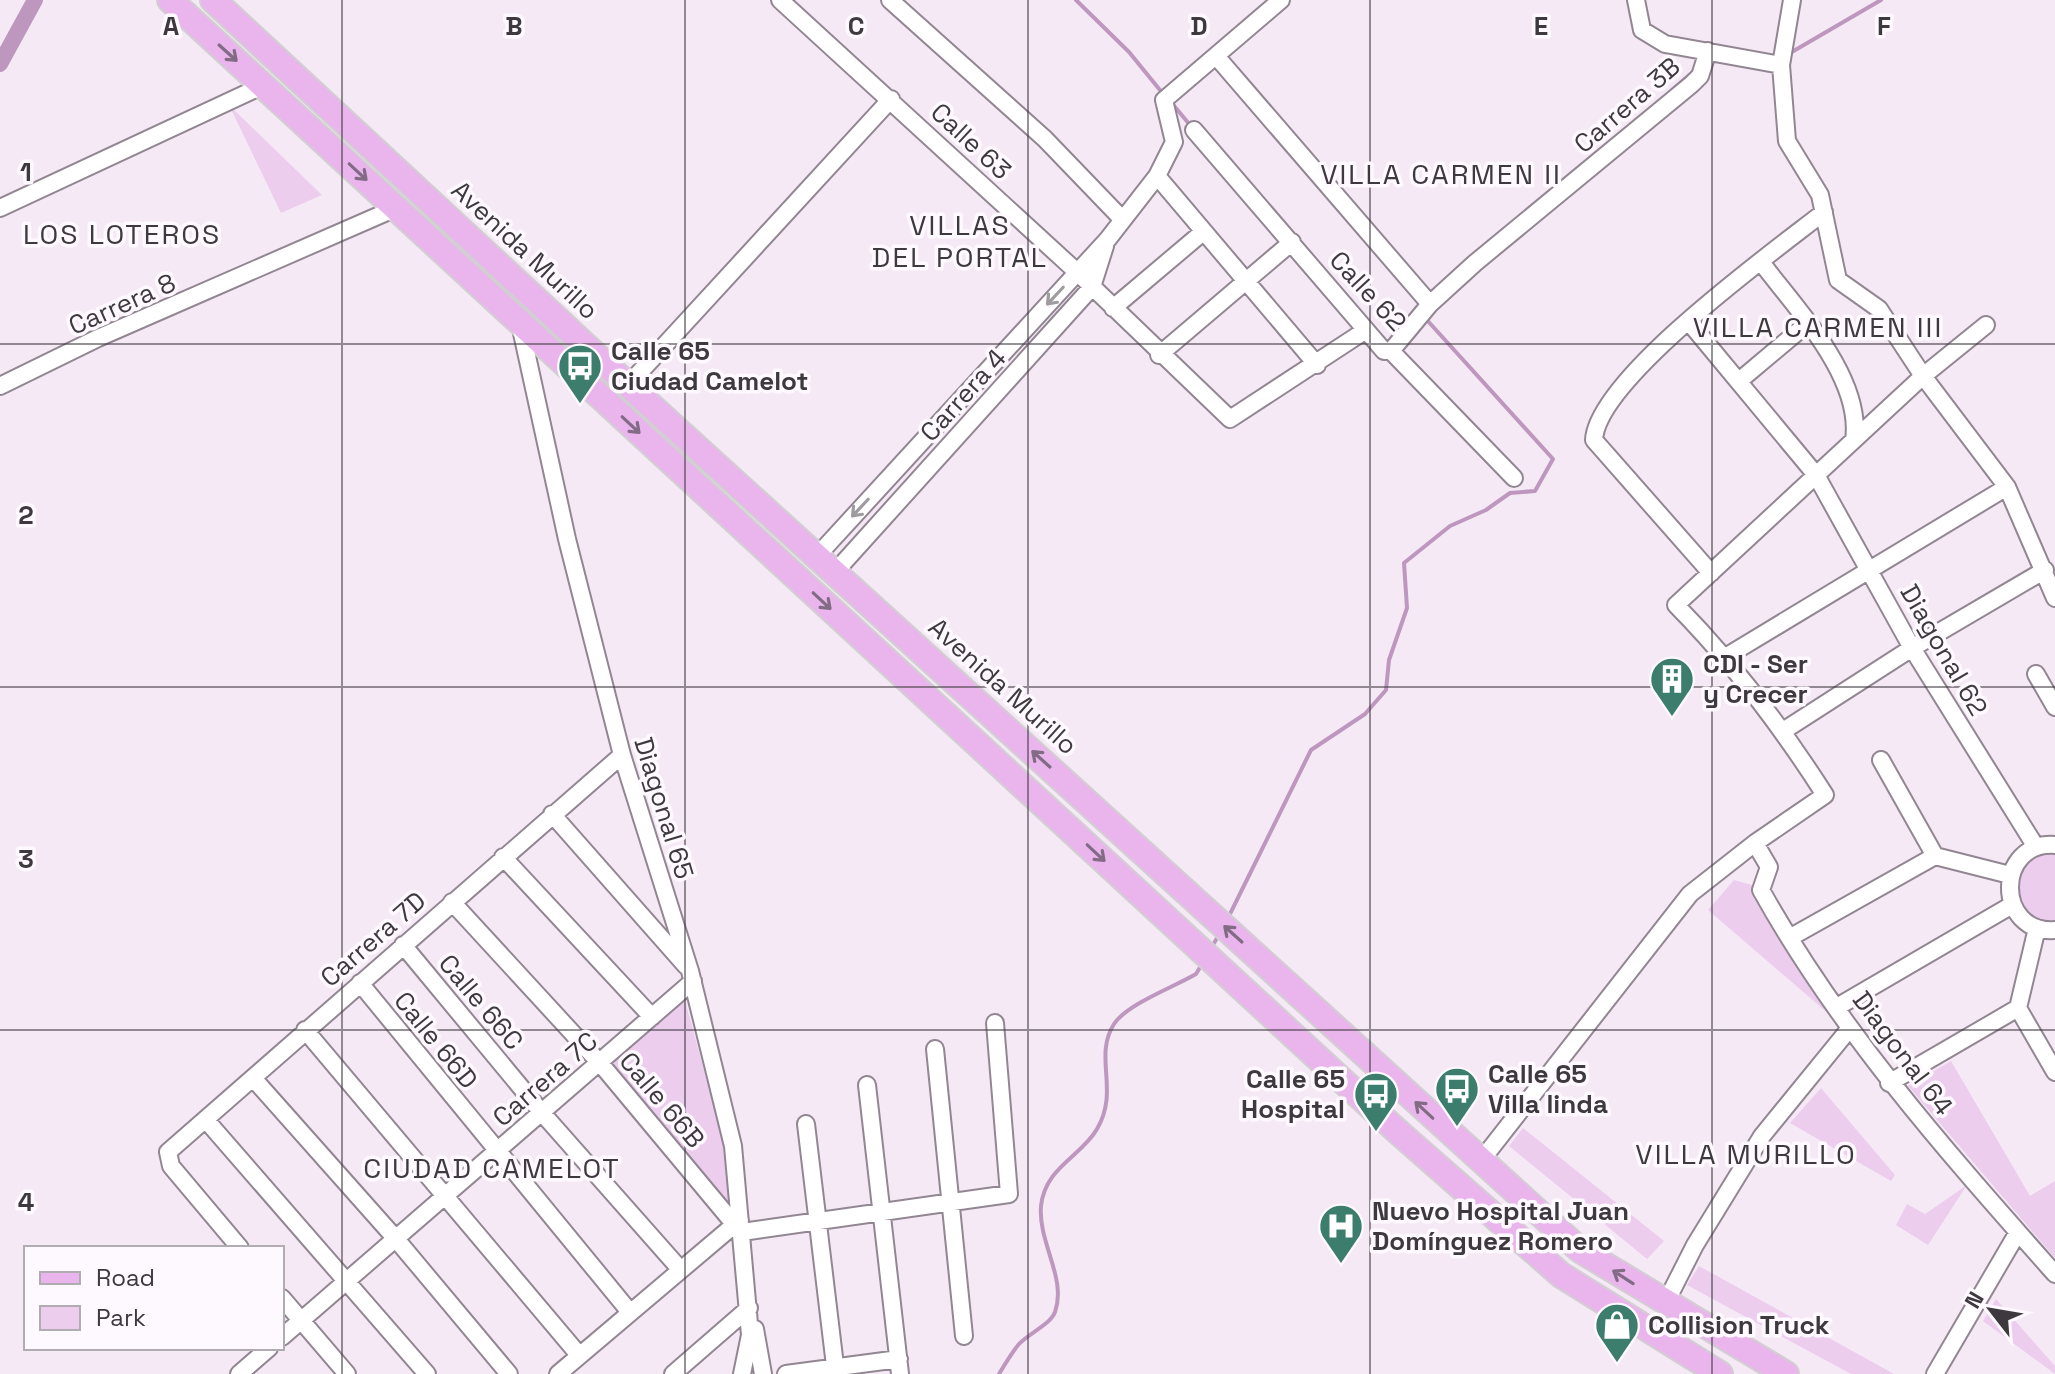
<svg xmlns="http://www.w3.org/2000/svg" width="2055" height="1374" font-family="'Space Grotesk',sans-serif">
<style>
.green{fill:#eccdee}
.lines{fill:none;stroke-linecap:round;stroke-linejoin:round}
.stream{stroke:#be97bf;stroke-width:4}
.canal{stroke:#be97bf;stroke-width:16}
.minor-casing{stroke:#928693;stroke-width:20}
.primary-casing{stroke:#d1cfd1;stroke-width:28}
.minor{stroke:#fff;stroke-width:16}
.primary{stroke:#e9b5ec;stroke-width:24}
.oneway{stroke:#826b84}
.oneway2{stroke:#9e9c9e}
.grid{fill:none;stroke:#3e393e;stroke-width:2;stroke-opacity:0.55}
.labels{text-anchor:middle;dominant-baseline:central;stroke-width:7;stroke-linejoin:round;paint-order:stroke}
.street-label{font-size:26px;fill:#3e393e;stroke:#fef9fe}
.poi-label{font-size:26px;font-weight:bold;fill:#3e393e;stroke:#fef9fe;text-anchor:start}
.neighbourhood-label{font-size:28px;letter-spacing:2px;fill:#3e393e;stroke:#fef9fe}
.grid-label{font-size:26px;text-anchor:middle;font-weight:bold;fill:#3e393e;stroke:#fef9fe;stroke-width:7;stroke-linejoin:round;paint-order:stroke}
</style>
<rect width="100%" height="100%" fill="#f6e9f6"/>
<path class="green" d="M229 105 322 195 281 213Z
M2046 853H2055V920C2010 922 2005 868 2046 853Z
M1734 880 1752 885 1758 892 1837 1021 1708 910Z
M684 997 728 1158 732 1206 606 1063Z
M1951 1061 2030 1196 2055 1181V1258L1908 1086Z
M1821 1088 1895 1175 1891 1181 1790 1123Z
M1523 1128 1664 1241 1647 1259 1509 1146Z
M1967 1185 1928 1245 1896 1225 1907 1204 1925 1214Z
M1699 1266 1894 1374H1851L1687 1285Z
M1996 1299 2055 1366V1374L1983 1321Z"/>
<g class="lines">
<path class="stream" d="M1076 0 1129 52 1164 95
M1785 56 1881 0
M1672 90 1695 70
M1170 101 1190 125
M1228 918 1311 750 1365 714 1386 690 1389 660 1407 608 1404 563 1450 526 1486 510 1510 493 1535 491 1553 459 1426 319
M1210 950 1220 933
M999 1374C1005 1364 1012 1352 1019 1344 1029 1333 1050 1325 1055 1312 1067 1278 1038 1243 1041 1206 1045 1167 1082 1156 1097 1129 1120 1090 1093 1057 1114 1024 1127 1004 1174 987 1196 974L1202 964"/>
<path class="canal" d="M0 64 35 0"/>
<g class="minor-casing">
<path id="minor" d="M780 0 1077 272 1230 419 1366 330
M890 0 1045 139 1123 220
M1636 0 1642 30 1665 44 1781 65
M1792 0 1781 65 1787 141 1820 195 1838 280 1879 309 1923 376 2007 487 2055 598
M1216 56 1430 304
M1194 130 1384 351H1391L1514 478
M1157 176 1317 365
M0 208 264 85
M1761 262C1797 310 1863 378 1854 440
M1113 308 1203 232
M1689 322 1816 475 1912 648 2036 847
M520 324 567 539 622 755 690 971 733 1146 750 1335 742 1374
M1391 351 1430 304 1475 263 1692 84 1700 76 1708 51
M1159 355 1292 242
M1739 381 1808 323
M628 385 891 99
M0 386 98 338 396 208
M817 556 1108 239 1157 176 1174 142 1164 100 1281 0
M835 572 1092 287 1105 246
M1711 573 1594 440C1597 379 1773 252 1824 212
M1727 656 2007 487
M2036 674 2055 707
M1783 731 1912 648 2045 570
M1881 760 1935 856 2010 875
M552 814 686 966
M1755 843 1769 867 1761 890C1840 1032 1948 1153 2055 1274
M2055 845C1995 841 1995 934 2055 930
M503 857 652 1017
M452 902 600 1063 735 1225
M2037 928 2018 1008 2055 1072
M1791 937 1935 856
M403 945 543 1114 680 1269
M360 983 629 1311
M1837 1007 2012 905
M305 1030 579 1355
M935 1049 964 1336
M253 1078 396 1239 509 1374
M1889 1083 2018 1008
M867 1085 900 1374
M206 1120 427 1374
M806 1124 836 1374
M1480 1162 1690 894 1755 843 1825 795C1781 726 1734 664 1676 605L1923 376 1986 325
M742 1232 1009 1194 995 1023
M240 1248 171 1166 168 1152 622 755
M282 1298 347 1374
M1665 1304 1695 1245 1762 1136 1850 1028
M755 1329 763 1374
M282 1337 693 981
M239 1374 269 1348
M558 1374 740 1220
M673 1374 749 1308
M786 1374 899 1359
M1935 1374 2018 1232"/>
</g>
<g class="primary-casing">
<path id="primary" d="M170 0 1396 1130 1561 1275 1720 1374
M213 0 628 385 1580 1250 1786 1374"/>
</g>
<use href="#minor" class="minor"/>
<use href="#primary" class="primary"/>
</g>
<defs><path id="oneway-shaft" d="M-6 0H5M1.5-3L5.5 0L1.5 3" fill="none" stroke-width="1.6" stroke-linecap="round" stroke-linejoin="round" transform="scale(2)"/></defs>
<g class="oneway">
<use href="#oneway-shaft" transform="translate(228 53) rotate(42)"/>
<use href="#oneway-shaft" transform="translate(358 172) rotate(43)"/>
<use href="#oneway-shaft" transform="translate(631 425) rotate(43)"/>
<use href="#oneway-shaft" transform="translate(822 601) rotate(43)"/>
<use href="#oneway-shaft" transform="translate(1041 759) rotate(-138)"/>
<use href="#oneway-shaft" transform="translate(1096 853) rotate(43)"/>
<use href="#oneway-shaft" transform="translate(1233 934) rotate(-138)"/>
<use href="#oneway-shaft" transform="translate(1424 1110) rotate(-137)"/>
<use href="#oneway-shaft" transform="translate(1623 1277) rotate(-147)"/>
</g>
<g class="oneway2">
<use href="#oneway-shaft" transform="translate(1055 296) rotate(133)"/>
<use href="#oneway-shaft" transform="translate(860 508) rotate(133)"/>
</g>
<path class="grid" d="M342 0V1374M685 0V1374M1028 0V1374M1370 0V1374M1712 0V1374M0 344H2055M0 687H2055M0 1030H2055"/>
<defs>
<g id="bus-pin" transform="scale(2.3)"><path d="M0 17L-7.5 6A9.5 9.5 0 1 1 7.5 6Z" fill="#3c7d6d" stroke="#fef9fe"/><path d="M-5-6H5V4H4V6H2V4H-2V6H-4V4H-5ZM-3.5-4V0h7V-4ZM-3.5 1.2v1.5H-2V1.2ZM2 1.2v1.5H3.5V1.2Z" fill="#fff"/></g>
<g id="building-pin" transform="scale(2.3)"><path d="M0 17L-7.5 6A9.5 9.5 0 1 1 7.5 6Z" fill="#3c7d6d" stroke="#fef9fe"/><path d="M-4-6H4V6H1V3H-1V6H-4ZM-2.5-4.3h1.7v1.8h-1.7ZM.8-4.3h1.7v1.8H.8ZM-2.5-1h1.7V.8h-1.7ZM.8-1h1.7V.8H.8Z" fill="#fff"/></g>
<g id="hospital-pin" transform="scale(2.3)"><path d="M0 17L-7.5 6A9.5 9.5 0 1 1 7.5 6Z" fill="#3c7d6d" stroke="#fef9fe"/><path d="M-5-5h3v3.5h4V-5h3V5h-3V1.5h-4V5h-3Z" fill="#fff"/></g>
<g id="shop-pin" transform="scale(2.3)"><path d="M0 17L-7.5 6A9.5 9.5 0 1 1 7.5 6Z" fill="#3c7d6d" stroke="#fef9fe"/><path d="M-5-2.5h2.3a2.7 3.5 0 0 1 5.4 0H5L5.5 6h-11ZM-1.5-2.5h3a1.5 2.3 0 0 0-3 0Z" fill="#fff"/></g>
</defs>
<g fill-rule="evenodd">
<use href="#bus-pin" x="580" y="366"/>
<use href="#building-pin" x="1672" y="679"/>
<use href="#bus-pin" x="1457" y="1089"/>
<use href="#bus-pin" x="1376" y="1094"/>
<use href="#hospital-pin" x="1341" y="1226"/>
<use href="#shop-pin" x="1617" y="1325"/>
</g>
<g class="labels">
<g class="street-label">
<text transform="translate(1627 105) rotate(-41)">Carrera 3B</text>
<text transform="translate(971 141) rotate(43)">Calle 63</text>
<text transform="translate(525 250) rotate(43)">Avenida Murillo</text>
<text transform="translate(1368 291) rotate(47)">Calle 62</text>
<text transform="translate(122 304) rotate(-24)">Carrera 8</text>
<text transform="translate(963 395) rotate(-48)">Carrera 4</text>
<text transform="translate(1944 650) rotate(60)">Diagonal 62</text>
<text transform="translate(1003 686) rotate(42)">Avenida Murillo</text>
<text transform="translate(664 808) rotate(73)">Diagonal 65</text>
<text transform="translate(373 939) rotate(-41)">Carrera 7D</text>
<text transform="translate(481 1002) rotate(50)">Calle 66C</text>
<text transform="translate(436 1040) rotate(51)">Calle 66D</text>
<text transform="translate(1903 1053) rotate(53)">Diagonal 64</text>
<text transform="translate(545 1079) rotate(-41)">Carrera 7C</text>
<text transform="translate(662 1100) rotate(50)">Calle 66B</text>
</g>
<g class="poi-label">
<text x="611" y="351">Calle 65<tspan x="611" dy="30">Ciudad Camelot</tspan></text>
<text x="1703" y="664">CDI - Ser<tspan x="1703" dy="30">y Crecer</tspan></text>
<text x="1488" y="1074">Calle 65<tspan x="1488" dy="30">Villa linda</tspan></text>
<text x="1345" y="1079" text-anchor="end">Calle 65<tspan x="1345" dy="30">Hospital</tspan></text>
<text x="1372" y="1211">Nuevo Hospital Juan<tspan x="1372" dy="30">Domínguez Romero</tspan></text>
<text x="1648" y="1325">Collision Truck</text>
</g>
<g class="neighbourhood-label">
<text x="1441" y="174">VILLA CARMEN II</text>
<text x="960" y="225">VILLAS<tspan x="960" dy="32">DEL PORTAL</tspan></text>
<text x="122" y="234">LOS LOTEROS</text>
<text x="1818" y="327">VILLA CARMEN III</text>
<text x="1746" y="1154">VILLA MURILLO</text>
<text x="492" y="1168">CIUDAD CAMELOT</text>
</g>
</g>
<g class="grid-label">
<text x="171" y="35">A</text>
<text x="514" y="35">B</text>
<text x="856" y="35">C</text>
<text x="1199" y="35">D</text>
<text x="1541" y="35">E</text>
<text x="1884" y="35">F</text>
<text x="26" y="181">1</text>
<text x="26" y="524">2</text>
<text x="26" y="868">3</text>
<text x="26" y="1211">4</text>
</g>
<rect x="24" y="1246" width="260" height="104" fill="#fef9fe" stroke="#b1acb1" stroke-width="2"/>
<rect x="40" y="1272" width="40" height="12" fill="#e9b5ec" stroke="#b1acb1" stroke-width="2"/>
<text x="96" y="1286" font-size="24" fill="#3e393e">Road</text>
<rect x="40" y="1306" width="40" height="24" fill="#eccdee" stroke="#b1acb1" stroke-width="2"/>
<text x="96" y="1326" font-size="24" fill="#3e393e">Park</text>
<g transform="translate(1991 1310) rotate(301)" stroke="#fef9fe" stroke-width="6" paint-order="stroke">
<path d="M0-6L14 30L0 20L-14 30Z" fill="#3e393e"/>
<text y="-12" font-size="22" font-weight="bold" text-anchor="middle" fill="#3e393e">N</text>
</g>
</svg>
